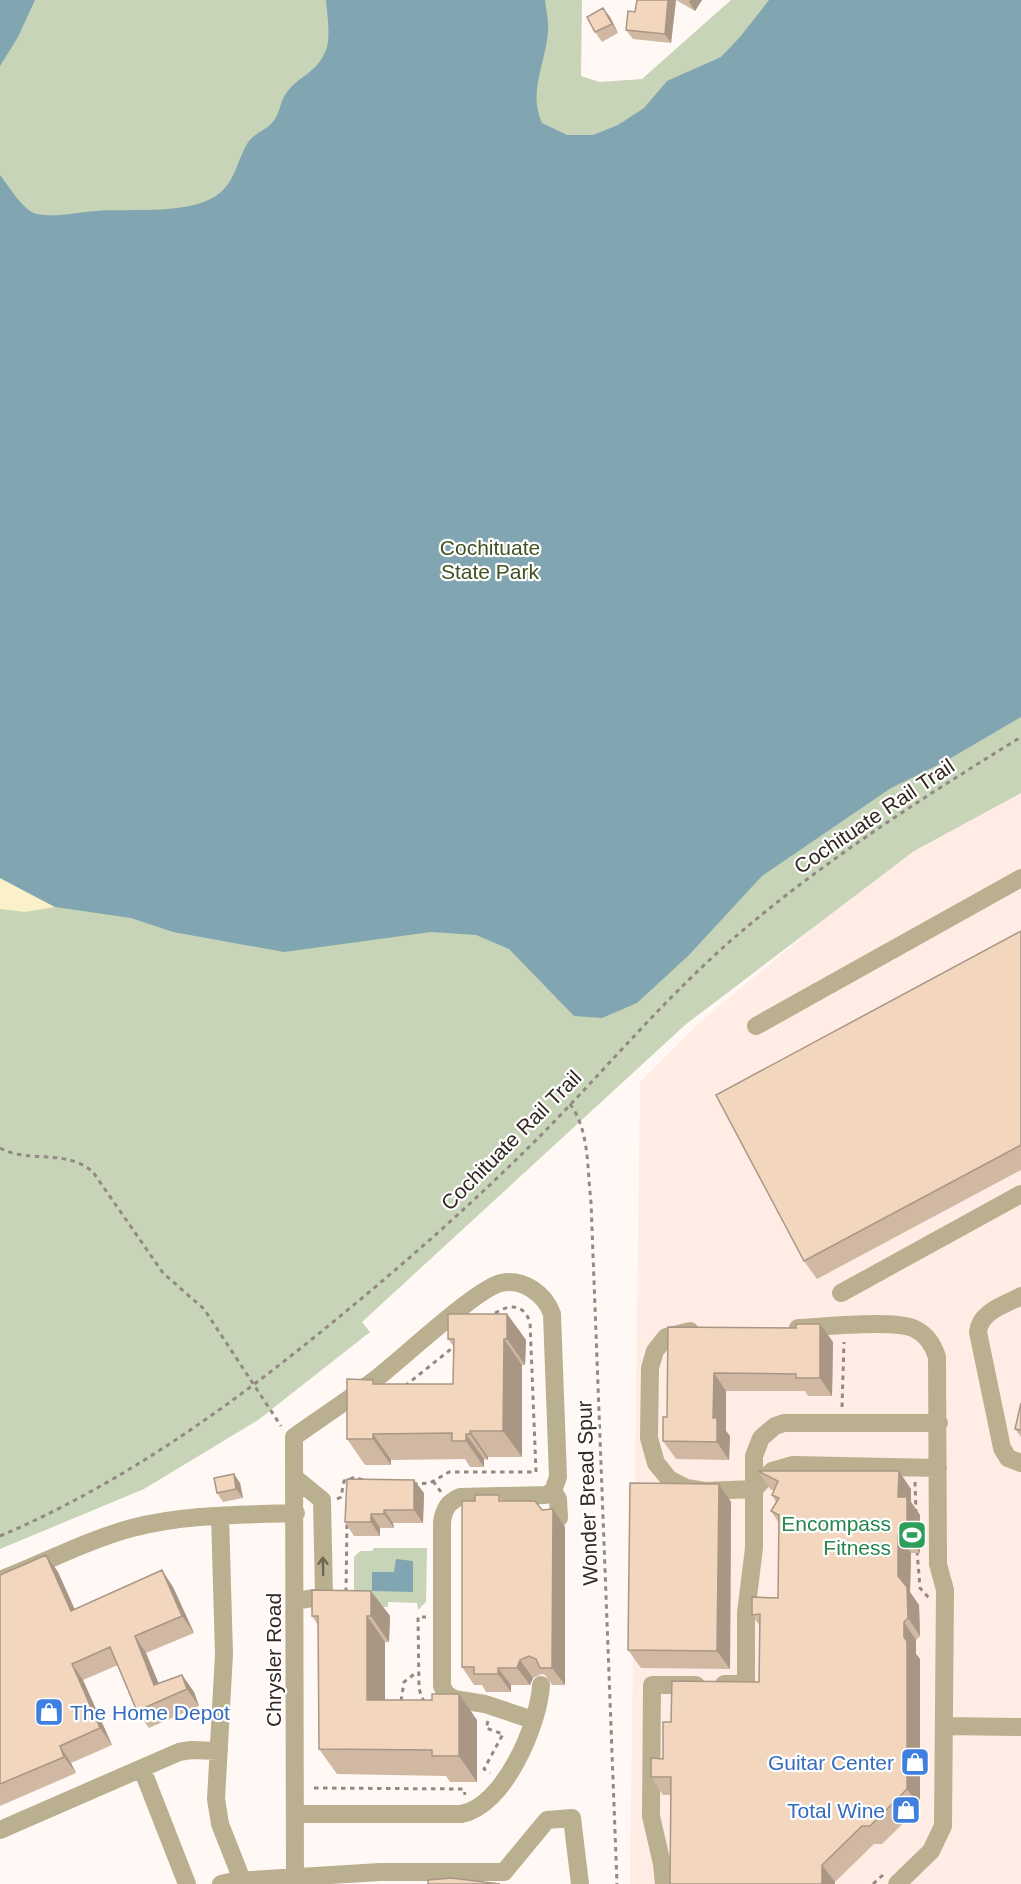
<svg xmlns="http://www.w3.org/2000/svg" width="1021" height="1884" font-family="Arial,sans-serif">
<style>
.built{fill:#ffede5}
.green{fill:#c8d4b8}
.sand{fill:#faf0ca}
.water{fill:#81a6b1}
.lines{fill:none;stroke-linecap:round;stroke-linejoin:round}
.path{stroke:#938984;stroke-width:3;stroke-dasharray:4.5 4.5;stroke-linecap:butt}
.minor{stroke:#bab08f;stroke-width:18}
.wall{fill:#d0b8a3}
.shaded-wall{fill:#a99685}
.building{fill:#f2d6be;stroke:#a99685;stroke-width:1.5}
.oneway{stroke:#706552}
.labels{text-anchor:middle;dominant-baseline:central;stroke-width:4.5;stroke-linejoin:round;paint-order:stroke}
.park-label{font-size:21px;fill:#415223;stroke:#fff}
.street-label{font-size:21px;fill:#342821;stroke:#fff}
.leisure-label{font-size:21px;fill:#27864d;stroke:#fff;text-anchor:end}
.shop-label{font-size:21px;fill:#366cbe;stroke:#fff;text-anchor:end}
</style>
<rect width="100%" height="100%" fill="#fff8f4"/>
<path class="built" d="M1021 781V1884H630L640 1082 702 1020 886 868Z"/>
<path class="green" d="M0 0H582L581 76 600 82 642 79 731 0H1021V793L914 851 685 1025 362 1322 370 1332 258 1420 144 1489 0 1549Z
M374 1548H427L426 1602 418 1610 417 1603 388 1602V1607H357L354 1602V1557L360 1551H372Z"/>
<path class="sand" d="M0 878 55 907 25 912 0 909Z"/>
<path class="water" d="M0 0H35L18 37 0 66Z
M326 0H545C546 10 549 22 548 32 545 66 528 91 542 123L567 135H593L618 125 644 108 667 81 721 57 740 37 769 0H1021V717L944 762 891 788 762 876 689 955 637 1003 602 1018 574 1016 509 949 476 935 431 932 284 952 173 932 131 918 55 907 0 878V175C9 186 23 211 37 214 57 218 76 212 96 211 130 208 194 216 221 192 236 179 238 157 249 141 255 133 265 130 271 124 281 114 279 102 287 92 301 74 316 74 326 50 331 37 327 14 326 0Z
M396 1559 413 1561V1592L372 1591V1572H394Z"/>
<g class="lines">
<path class="path" d="M570 1104C590 1131 587 1170 591 1202L617 1884
M0 1148C30 1164 65 1148 93 1172L163 1273 204 1309 281 1426
M405 1386 456 1345
M842 1407 844 1342
M433 1481 441 1492
M915 1482 916 1511
M413 1484 430 1483 449 1472H536L530 1322C522 1301 506 1305 491 1316
M337 1499 341 1497 344 1481 355 1477 365 1481
M0 1536C129 1481 243 1397 350 1308 419 1251 486 1191 549 1127 608 1066 663 1001 727 944 817 865 919 800 1021 737
M917 1551 920 1588 929 1598
M346 1592 347 1521
M401 1701 404 1682 417 1672
M424 1702 419 1689 418 1617H426
M488 1721 486 1728 503 1734 484 1769 490 1773
M314 1788 464 1789 465 1795
M873 1884 883 1875"/>
<path class="minor" d="M756 1026 1021 878
M841 1293 1021 1194
M1021 1296C1005 1305 980 1311 978 1332L1002 1448 1008 1458 1021 1463
M798 1328C824 1327 895 1319 915 1329 927 1335 933 1344 937 1357L938 1564 945 1590 943 1826 931 1851 897 1884
M690 1331 666 1337 655 1351 650 1368 649 1438 656 1463 669 1479 686 1488 705 1491 754 1489
M295 1478 322 1500 324 1596 296 1601
M755 1488 772 1471 793 1465 938 1468
M553 1491 558 1499 559 1518
M220 1516 224 1654 216 1799 220 1824 242 1880
M0 1580C44 1563 87 1540 132 1528 185 1514 241 1515 296 1513
M724 1684H746V1613L754 1548V1456L761 1438 775 1426 784 1423H939
M945 1726 1021 1727
M142 1769 187 1884
M295 1814H461C504 1807 539 1724 541 1685
M0 1830 179 1752 191 1750 219 1751
M221 1884 234 1881 380 1872H504L547 1820 572 1818 580 1884
M295 1884 294 1437C322 1417 350 1399 377 1378 402 1359 477 1288 501 1283 523 1278 545 1294 552 1314L558 1477 553 1491 546 1495 460 1497C448 1502 444 1509 442 1522V1686L446 1694 454 1699 485 1704 533 1720
M664 1884 662 1864 651 1816 652 1685H696"/>
</g>
<path class="wall" d="M676 0 671 43 633 39 626 30 635 12Z
M676 0H702L695 11Z
M610 17 618 33 602 42 595 32Z
M1021 931V1170L817 1279 804 1261Z
M507 1314 526 1340 525 1365H522V1457H488V1460L484 1459V1467H470L465 1459 391 1460V1465H365L347 1439 373 1380 376 1384H453L454 1347 448 1339Z
M820 1324 833 1342 832 1396H808L805 1391H726V1431L730 1436 729 1460 676 1459 663 1441 667 1417 668 1327 796 1328Z
M1021 1403V1437L1015 1429Z
M758 1471 911 1489V1502L920 1515V1553H911L910 1592 919 1605 920 1636 916 1640V1654L920 1659V1807L882 1844H874L835 1882 670 1795H663L651 1777 663 1759 671 1722 759 1682 760 1626 752 1615 778 1598 779 1523 771 1511 776 1502 772 1495 774 1491 770 1489Z
M234 1474 240 1483 243 1498 223 1502 217 1493Z
M414 1480 424 1493 423 1523H393L394 1528H380V1536H354L345 1522Z
M719 1484 731 1502 730 1669 641 1668 628 1650Z
M499 1495 503 1501 542 1510 565 1527V1685H552L545 1675 542 1674 533 1678 530 1685H511V1692H486L482 1685H474L462 1667 475 1501Z
M46 1555 58 1572 75 1610 173 1587 194 1633 146 1653 159 1684 182 1675 194 1692 199 1706 149 1728 137 1711 118 1665 83 1680 112 1745 71 1763 76 1773 0 1806V1575Z
M371 1591 390 1616 389 1642H385V1700L477 1720V1782H450L446 1776 337 1774 319 1749 318 1625 312 1616Z"/>
<path class="shaded-wall" d="M668 0H676L671 43 665 34Z
M690 0H702L695 11 689 2Z
M603 8 610 17 618 33 612 24Z
M507 1314 526 1340 525 1365 507 1339Z
M820 1324 833 1342 832 1396 820 1378Z
M504 1339 522 1365V1457L503 1431Z
M714 1373 726 1391V1431L730 1436 729 1460 717 1442 713 1418Z
M470 1431 488 1457V1460L470 1434Z
M373 1434 391 1460V1465L373 1439Z
M466 1434 484 1459V1467L466 1441Z
M899 1471 911 1489V1502L920 1515V1553L907 1536 898 1497Z
M234 1474 240 1483 243 1498 236 1489Z
M414 1480 424 1493 423 1523 414 1510Z
M719 1484 731 1502 730 1669 717 1651Z
M553 1509 565 1527V1685L552 1668Z
M384 1510 393 1523 394 1528 384 1514Z
M371 1514 380 1528V1536L371 1522Z
M898 1535 911 1553 910 1592 919 1605 920 1636 908 1618 898 1576Z
M46 1555 58 1572 83 1628 71 1611Z
M162 1570 173 1587 194 1633 182 1616Z
M371 1591 390 1616 389 1642 371 1616Z
M367 1616 385 1642V1725L367 1700Z
M904 1622 916 1640V1654L920 1659V1807L907 1789Z
M135 1636 146 1653 165 1699 154 1685Z
M520 1660 533 1678 530 1685 517 1668Z
M72 1664 83 1680 112 1745 100 1728Z
M498 1668 511 1685V1692L498 1674Z
M182 1675 194 1692 199 1706 187 1689Z
M459 1694 477 1720V1782L459 1756Z
M60 1746 71 1763 76 1773 64 1757Z
M822 1865 835 1882V1884H822Z"/>
<path class="building" d="M637 0H668L665 34 626 30 628 11 635 12Z
M603 8 612 24 595 32 587 17Z
M1021 931V1145L804 1261 716 1095Z
M448 1314H507V1339H504L503 1431H470V1434H466V1441H452V1433L373 1434V1439H347V1379L373 1380V1384H453L454 1339H448Z
M796 1324H820V1378H796V1374L714 1373 713 1418H717V1442L663 1441V1417H667L668 1327 796 1328Z
M1021 1403V1430L1015 1429Z
M758 1471H899L898 1497H907V1536L898 1535V1576L907 1587 908 1618 904 1622V1637L907 1641V1789L870 1826H862L822 1865V1884H670L671 1777H651V1758L663 1759V1722H671L672 1681 759 1682 760 1614 752 1615V1597L778 1598 779 1515 771 1511 779 1498 772 1495 778 1481Z
M234 1474 236 1489 217 1493 214 1478Z
M347 1479 414 1480V1510H384V1514H371V1522H345Z
M630 1483 719 1484 717 1651 628 1650Z
M475 1495H499V1501H535L542 1510 553 1509 552 1668H540L536 1659 529 1656 520 1660 517 1668H498V1674H474V1667H462V1501H475Z
M46 1555 71 1611 162 1570 182 1616 135 1636 154 1685 182 1675 187 1689 137 1711 110 1647 72 1664 100 1728 60 1746 64 1757 0 1784V1575Z
M312 1590 371 1591V1616H367V1700H432V1694H459V1756H432V1750L319 1749 318 1616H312Z
M451 1878 500 1884H428V1880Z"/>
<defs><path id="oneway-shaft" d="M-6 0H5M1.5-3L5.5 0L1.5 3" fill="none" stroke-width="1.6" stroke-linecap="round" stroke-linejoin="round" transform="scale(1.5)"/></defs>
<use class="oneway" href="#oneway-shaft" transform="translate(323 1566) rotate(-91)"/>
<defs>
<g id="stadium-square" transform="scale(1.5)"><rect x="-9" y="-9" width="18" height="18" rx="4" fill="#2e9e5b" stroke="#fff"/><path d="M0-5a6.5 5 0 1 0 0 10a6.5 5 0 1 0 0-10ZM-3.5-1.8h7v3.6h-7Z" fill="#fff"/></g>
<g id="shop-square" transform="scale(1.5)"><rect x="-9" y="-9" width="18" height="18" rx="4" fill="#3f7fe0" stroke="#fff"/><path d="M-5-2.5h2.3a2.7 3.5 0 0 1 5.4 0H5L5.5 6h-11ZM-1.5-2.5h3a1.5 2.3 0 0 0-3 0Z" fill="#fff"/></g>
</defs>
<g fill-rule="evenodd">
<use href="#stadium-square" x="912" y="1535"/>
<use href="#shop-square" x="49" y="1712"/>
<use href="#shop-square" x="915" y="1762"/>
<use href="#shop-square" x="906" y="1810"/>
</g>
<g class="labels">
<g class="park-label">
<text x="490" y="547">Cochituate<tspan x="490" dy="24">State Park</tspan></text>
</g>
<g class="street-label">
<text transform="translate(874 816) rotate(-34)">Cochituate Rail Trail</text>
<text transform="translate(511 1140) rotate(-45)">Cochituate Rail Trail</text>
<text transform="translate(587 1493) rotate(-92)">Wonder Bread Spur</text>
<text transform="translate(273 1660) rotate(-90)">Chrysler Road</text>
</g>
<g class="leisure-label">
<text x="891" y="1523">Encompass<tspan x="891" dy="24">Fitness</tspan></text>
</g>
<g class="shop-label">
<text x="70" y="1712" text-anchor="start">The Home Depot</text>
<text x="894" y="1762">Guitar Center</text>
<text x="885" y="1810">Total Wine</text>
</g>
</g>
</svg>
